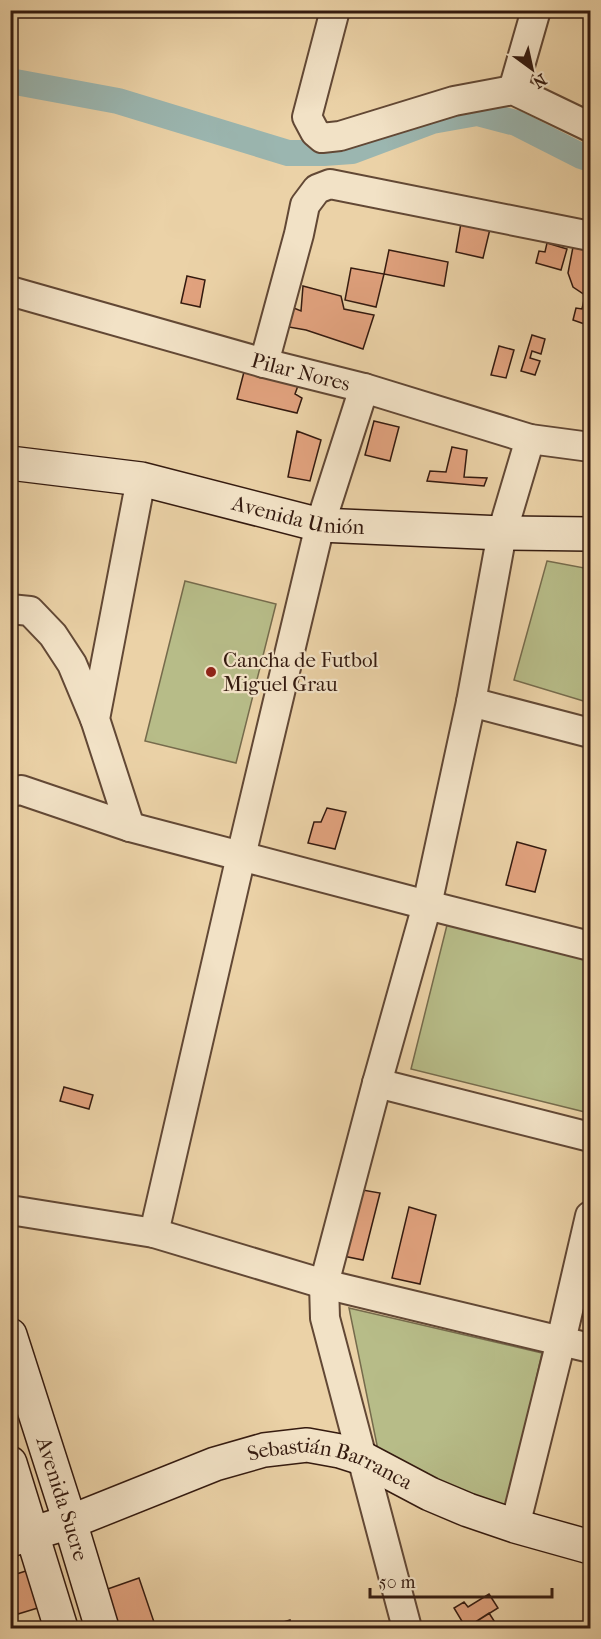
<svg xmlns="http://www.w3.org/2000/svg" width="601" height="1639" font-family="'IM FELL French Canon',serif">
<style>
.green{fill:#b7bc88;stroke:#766b4c;stroke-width:1.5}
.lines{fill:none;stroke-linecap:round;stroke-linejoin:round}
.canal{stroke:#9bb6b0;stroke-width:26}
.building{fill:#e1a27e;stroke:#341a0f;stroke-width:1.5}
.street-casing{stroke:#624835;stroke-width:32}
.secondary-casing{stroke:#341a0f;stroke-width:36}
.street{stroke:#f2e2c6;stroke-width:28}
.secondary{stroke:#f2e2c6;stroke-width:33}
.poi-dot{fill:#8f2418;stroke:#f2e2c6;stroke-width:2}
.labels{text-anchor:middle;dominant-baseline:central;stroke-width:4.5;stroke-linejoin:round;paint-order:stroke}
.street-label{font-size:21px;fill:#341a0f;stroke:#f2e2c6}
.poi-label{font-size:21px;fill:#341a0f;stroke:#f2e2c6;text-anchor:start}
</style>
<rect width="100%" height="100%" fill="#ebd2a7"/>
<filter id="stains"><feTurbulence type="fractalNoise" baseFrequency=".00333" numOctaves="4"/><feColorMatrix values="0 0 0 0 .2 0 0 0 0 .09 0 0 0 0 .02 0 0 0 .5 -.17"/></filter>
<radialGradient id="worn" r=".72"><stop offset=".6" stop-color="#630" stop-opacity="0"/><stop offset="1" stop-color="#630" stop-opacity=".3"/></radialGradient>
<path class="green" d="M547 561 590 569V703L514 680Z
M185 581 276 604 236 763 145 741Z
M450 913 590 948V1106L589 1113 411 1069Z
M349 1308 542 1353 507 1508 418 1475 378 1450Z"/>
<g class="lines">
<path class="canal" d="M10 81 118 101 288 153H324L352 151 432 121 477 113 516 123 581 156 590 159"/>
</g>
<path class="building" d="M461 223 490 229 483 258 456 252Z
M547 243 567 249 561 270 536 263 539 251 545 252Z
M573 247 590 251V296L585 295 573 287 568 273Z
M389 250 448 262 444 286 384 274Z
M351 268 384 274 376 307 345 300Z
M187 276 205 280 200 307 181 303Z
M303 286 341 296 344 309 374 315 363 349 306 330 283 326 289 306 301 311Z
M584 300 590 302V326L573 320 576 308 582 309Z
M532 335 545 339 541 354 532 351 530 358 540 361 535 375 521 371Z
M499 346 514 350 506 378 491 375Z
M245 368 299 383 295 394 302 398 297 413 237 399Z
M374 421 399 427 390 461 365 455Z
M297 431 321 440 310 481 288 477Z
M452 447 467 450 464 477 487 478 484 486 427 481 430 471 446 472Z
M327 808 346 812 335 849 308 843 314 822H321Z
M517 842 546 850 535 892 506 885Z
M64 1087 93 1095 89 1109 60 1101Z
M351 1188 380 1193 363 1260 333 1254Z
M409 1207 436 1215 420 1284 392 1278Z
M29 1570 41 1607 18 1614 10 1592V1576Z
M139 1578 156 1628H115L102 1591Z
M489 1594 498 1608 466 1628 454 1608 464 1602 468 1607Z
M489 1613 498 1627 495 1628H466Z
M290 1620 292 1628H264Z"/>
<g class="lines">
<g class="street-casing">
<g id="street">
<path d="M335 10 307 117 315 132 322 138 340 136 454 101 513 90 590 127"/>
<path d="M513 90 536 10"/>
<path id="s1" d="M10 291 264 363 364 388 530 439 590 447"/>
<path d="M264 363 299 234 305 205 317 189 330 184 590 236"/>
<path d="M10 609 30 611 53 635 72 664 95 719"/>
<path d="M471 702 590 733"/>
<path d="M10 792 21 790 130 827 427 905 590 946"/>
<path d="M130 827 95 719 141 479"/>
<path d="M377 1083 590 1137"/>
<path d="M10 1210 154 1233 324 1284 590 1348"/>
<path d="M154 1233 241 856 320 525 364 388"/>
<path d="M515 1526 561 1341 590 1216"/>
<path d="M407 1628 325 1318 324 1284 377 1083 427 905 471 702 502 533 530 439"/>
</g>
</g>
<g class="secondary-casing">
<g id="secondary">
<path id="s2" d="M10 463 141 479 320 525 502 533 590 534"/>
<path id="s3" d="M10 1335 70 1522 102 1628"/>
<path d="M10 1463 61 1628"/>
<path id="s4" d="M10 1540 70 1522 215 1464 264 1450 307 1445 340 1451 362 1458 430 1494 468 1510 515 1526 590 1547"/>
</g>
</g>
<use href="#street" class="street"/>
<use href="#secondary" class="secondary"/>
</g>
<circle class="poi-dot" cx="211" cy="672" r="6"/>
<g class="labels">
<g class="street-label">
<text stroke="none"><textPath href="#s1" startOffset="302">Pilar Nores</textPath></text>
<text stroke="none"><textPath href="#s2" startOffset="294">Avenida Unión</textPath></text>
<text stroke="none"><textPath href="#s4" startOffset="339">Sebastián Barranca</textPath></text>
<text stroke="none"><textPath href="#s3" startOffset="172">Avenida Sucre</textPath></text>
</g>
<g class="poi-label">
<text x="223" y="660">Cancha de Futbol<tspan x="223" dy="24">Miguel Grau</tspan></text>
</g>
</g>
<rect width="601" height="1639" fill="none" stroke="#ebd2a7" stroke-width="36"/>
<rect x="12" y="12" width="577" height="1615" fill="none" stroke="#341a0f" stroke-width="3"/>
<rect x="18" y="18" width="565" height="1603" fill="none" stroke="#341a0f" stroke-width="1.5"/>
<g transform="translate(532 69) rotate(147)" stroke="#f2e2c6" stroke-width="4.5" paint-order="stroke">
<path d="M0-4.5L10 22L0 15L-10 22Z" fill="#341a0f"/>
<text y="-9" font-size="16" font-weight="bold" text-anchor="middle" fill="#341a0f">N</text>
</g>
<path d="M370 1588v9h182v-9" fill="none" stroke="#341a0f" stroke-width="3"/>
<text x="379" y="1588" font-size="18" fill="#341a0f" stroke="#f2e2c6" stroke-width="4.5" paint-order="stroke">50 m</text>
<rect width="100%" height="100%" filter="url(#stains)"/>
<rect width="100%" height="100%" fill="url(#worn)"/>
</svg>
